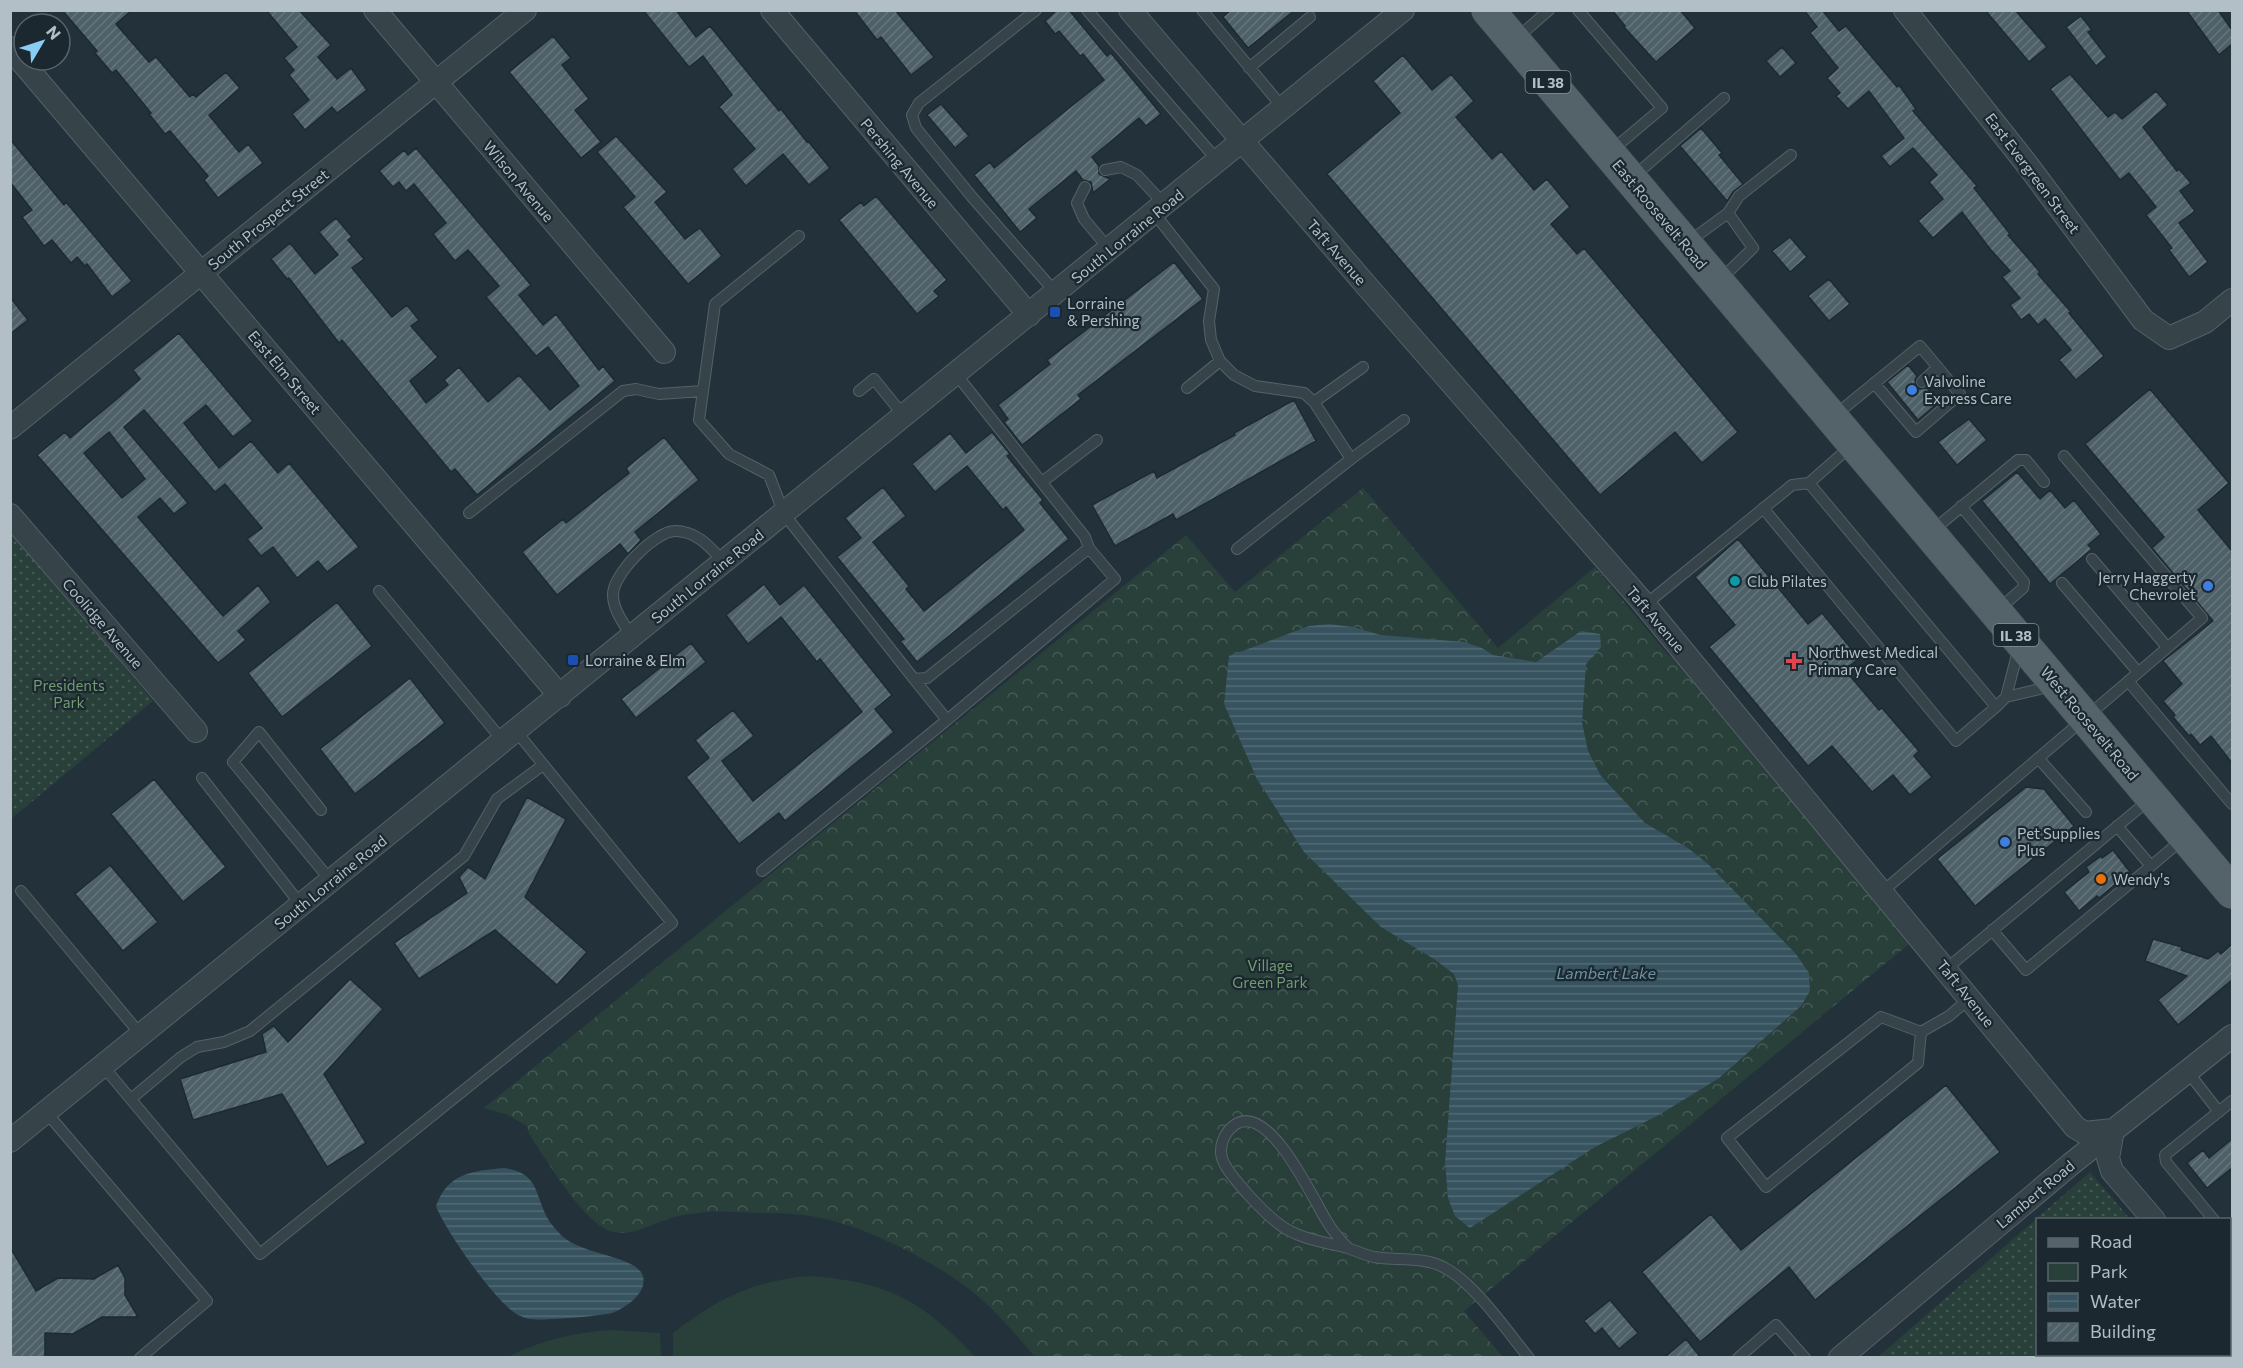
<svg xmlns="http://www.w3.org/2000/svg" width="2243" height="1368" font-family="Commissioner,sans-serif">
<style>
.green{fill:url(#green-dots)}
.forest{fill:url(#forest-crowns)}
.pitch{fill:#283f3a}
.water{fill:url(#water-rules)}
.building{fill:url(#building-hatch);stroke:#1e2a31;stroke-width:1.5;fill-rule:evenodd}
.lines{fill:none;stroke-linecap:round;stroke-linejoin:round}
.service-casing{stroke:#556168;stroke-width:12}
.minor-casing{stroke:#556168;stroke-width:24}
.primary-casing{stroke:#434f56;stroke-width:34}
.service{stroke:#36444a;stroke-width:10}
.minor{stroke:#36444a;stroke-width:22}
.primary{stroke:#54636a;stroke-width:33}
.transit-dot{fill:#1a4fb4;stroke:#1c282f;stroke-width:2}
.shop-dot{fill:#3f7fe0;stroke:#1c282f;stroke-width:2}
.culture-dot{fill:#0f9aa8;stroke:#1c282f;stroke-width:2}
.health-dot{fill:#e0444e;stroke:#1c282f;stroke-width:2}
.food-dot{fill:#e8710a;stroke:#1c282f;stroke-width:2}
.labels{text-anchor:middle;dominant-baseline:central;stroke-width:4.5;stroke-linejoin:round;paint-order:stroke}
.shield{fill:#1c282f;stroke:#859299;stroke-width:1.5}
.shield-label{font-size:14px;font-weight:bold;fill:#b2bfc6}
.street-label{font-size:15px;fill:#b2bfc6;stroke:#1c282f}
.poi-label{font-size:15px;fill:#b2bfc6;stroke:#1c282f;text-anchor:start}
.park-label{font-size:15px;fill:#719b70;stroke:#1c282f}
.water-label{font-size:16px;font-style:italic;fill:#6c92a4;stroke:#1c282f}
</style>
<defs>
<pattern id="green-dots" width="8" height="8" patternUnits="userSpaceOnUse" patternTransform="scale(1.5)"><rect width="8" height="8" fill="#283f3a"/><path d="M2 2h.1M6 6h.1" fill="none" stroke="#455955" stroke-width="1.8" stroke-linecap="round"/></pattern>
<pattern id="forest-crowns" width="20" height="18" patternUnits="userSpaceOnUse" patternTransform="scale(1.5)"><rect width="20" height="18" fill="#283f3a"/><path d="M2 6a3 3 0 1 1 6 0M12 15a3 3 0 1 1 6 0" fill="none" stroke="#455955"/></pattern>
<pattern id="water-rules" width="6" height="5" patternUnits="userSpaceOnUse" patternTransform="scale(1.5)"><rect width="6" height="5" fill="#375360"/><path d="M0 2.5h6" fill="none" stroke="#526a75"/></pattern>
<pattern id="building-hatch" width="6" height="6" patternUnits="userSpaceOnUse" patternTransform="scale(1.5)"><rect width="6" height="6" fill="#4e6068"/><path d="M-1 1l2-2M0 6l6-6M5 7l2-2" fill="none" stroke="#65757c"/></pattern>
</defs>
<rect width="100%" height="100%" fill="#23323a"/>
<path class="green" d="M10 529 153 701 11 819H10Z
M2090 1172 2130 1219 2038 1220V1354H2230V1337L2232 1341V1357H1878Z"/>
<path class="forest" d="M1363 488 1498 648 1595 567 1669 656 1678 649 1920 935 1464 1311 1503 1357H1035C1015 1334 994 1308 969 1289 929 1258 854 1220 803 1215 788 1213 773 1213 758 1213 738 1212 718 1210 698 1213 688 1214 677 1216 667 1219 650 1225 629 1238 610 1231 583 1222 546 1159 529 1134L527 1126 508 1115 484 1108 1186 535 1235 592Z"/>
<path class="pitch" d="M808 1276C886 1281 923 1300 975 1357H673V1333C716 1299 753 1281 808 1276Z
M612 1330 660 1333 661 1357H508C540 1340 576 1332 612 1330Z"/>
<path class="water" d="M1329 624 1353 627 1381 635 1464 642 1482 648 1493 655 1536 662 1581 631 1600 634 1601 647 1586 664 1582 722 1588 751 1601 776 1645 823 1688 848 1708 864 1796 954 1809 973 1810 991 1801 1006 1719 1078 1659 1115 1595 1147 1470 1228 1455 1216 1448 1198 1445 1163 1458 985 1454 974 1434 959 1381 927 1304 852 1257 779 1224 704 1229 656 1309 626Z
M504 1168C531 1172 534 1183 542 1206 546 1218 553 1227 562 1236 583 1255 634 1256 642 1274 650 1291 626 1308 612 1313 600 1316 543 1321 530 1319 527 1319 521 1316 518 1315 496 1303 445 1230 436 1206 448 1173 472 1171 504 1168Z"/>
<path class="building" d="M62 10H132L116 24 149 62 156 57 190 97 193 94 196 97 226 72 240 88 209 115 239 152 248 144 263 163 218 198 204 180 208 176 170 131 165 134 149 114 151 113 116 70 112 73 95 53 97 51Z
M266 10H299L331 45 318 57 337 79 351 68 367 90 337 113 332 107 305 130 292 114 309 100 289 75 294 70 284 58 297 47Z
M643 10H676L696 37 710 26 779 111 781 109 807 142 808 141 830 168 809 185 783 154 746 186 732 169 755 149 719 107 732 95 703 56 689 67Z
M854 10H895L934 57 911 75 881 37 877 40Z
M1057 10H1069L1107 56 1111 53 1161 114 1146 126 1139 118 1092 157 1099 166V174L1110 179 1093 193 1091 182 1083 180 1076 171 1029 209 1037 218 1020 232 974 175 990 162 994 168 1104 80 1083 54 1080 56 1059 31 1055 34 1045 21Z
M1231 10H1295L1248 48 1223 17Z
M1612 10H1680L1695 28 1656 62 1624 27 1625 26Z
M1804 10H1822L1839 31 1846 26 1897 87 1899 85 1916 109 1913 111 1977 186 1974 188 2010 234 2008 235 2040 272 2038 274 2071 312 2069 313 2104 356 2076 380 2059 360 2071 350 2045 319 2038 325 2029 314 2021 320 2010 305 2020 298 2002 277 2010 271 1990 249 1962 212 1933 238 1918 221 1943 199 1929 182 1937 175 1913 148 1890 167 1881 156 1904 138 1869 91 1848 109 1836 96 1840 93 1827 78 1838 68 1810 33 1817 27Z
M1985 10H2015L2047 47 2029 62Z
M2186 10H2218L2232 30V44L2219 55Z
M2081 16 2092 30 2088 32 2107 57 2096 66 2066 27Z
M553 36 571 58 562 65 589 99 575 110 601 142 581 158 509 72Z
M1782 47 1796 63 1780 77 1766 61Z
M1403 55 1432 90 1451 74 1474 101 1456 117 1492 159 1501 151 1534 190 1547 179 1570 207 1551 224 1577 254 1584 248 1738 432 1702 463 1675 432 1600 495 1327 174 1400 113 1373 81Z
M2070 74 2108 117 2115 112 2122 119 2156 91 2168 105 2143 127 2177 171 2179 169 2191 183 2180 191 2195 211 2179 223 2208 262 2189 277 2169 250 2172 248 2146 215 2156 207 2129 173 2120 180 2050 89Z
M941 104 969 136 955 148 927 115Z
M1701 128 1722 153 1719 155 1743 184 1733 192 1727 201 1680 146Z
M616 136 667 192 655 202 685 239 700 228 722 256 688 284 623 207 635 197 597 152Z
M10 139 64 205 66 202 132 281 112 297 87 264 85 266 77 257 71 263 52 240 44 246 22 217 32 210 10 182Z
M416 148 531 285 519 295 543 325 556 314 599 370 603 366 615 381 477 495 455 469 451 472 342 340 339 343 289 278 287 279 271 259 290 243 315 274 338 255 319 232 336 218 352 237 348 240 364 259 352 268 392 317 407 305 419 320 411 326 438 357 410 381 426 403 448 385 444 380 459 367 488 402 519 375 550 410 579 386 548 347 536 356 486 297 499 286 468 250 455 261 433 234 446 223 414 184 406 191 399 182 393 187 379 171 404 150 408 155Z
M876 196 947 280 934 291 939 296 917 314 839 220 861 202 864 206Z
M1790 237 1807 257 1790 272 1772 251Z
M1174 262 1203 299 1078 395 1081 399 1022 445 1004 422 1008 419 998 405 1050 364 1047 360Z
M1829 279 1850 304 1829 321 1808 296Z
M10 297 28 320 10 334Z
M179 333 253 421 233 437 206 405 184 423 219 468 251 441 278 473 289 463 359 547 327 572 318 561 297 578 273 547 261 556 247 539 262 528 225 484 215 492 144 410 124 427 188 503 174 514 160 498 138 517 223 616 258 585 271 602 238 631 246 640 218 663 37 455 65 432 70 438 118 398 140 379 133 370ZM109 432 145 479 122 498 84 453Z
M1908 365 1917 376 1915 380 1916 387 1920 389 1927 388 1939 402 1918 420 1887 382Z
M2150 389 2229 483 2198 510 2232 551V763L2211 736 2200 745 2191 734 2189 736 2173 717 2175 715 2163 701 2182 684 2163 661 2213 621 2152 548 2164 537 2085 444Z
M1294 400 1316 441 1176 520 1173 514 1115 546 1092 505 1154 471 1157 478 1235 435 1234 433Z
M1969 419 1987 440 1957 465 1938 442Z
M992 432 1010 454 1007 456 1043 500 1040 503 1069 539 917 662 900 641 904 639 837 557 861 538 845 518 883 487 906 516 873 542 909 586 906 589 924 611 1024 530 1006 507 1003 510 967 466 935 492 912 464 950 433 966 453Z
M664 437 699 480 635 532 641 540 628 554 620 544 557 595 522 552 563 519 566 523 629 473 626 468Z
M2017 472 2040 499 2050 490 2065 508 2074 500 2101 534 2088 545 2092 549 2050 584 1982 501Z
M1738 539 1808 624 1822 613 1859 658 1845 670 1879 710 1882 708 1919 751 1914 756 1932 777 1910 795 1893 775 1872 792 1832 746 1808 766 1709 647 1735 625 1695 577Z
M764 584 780 605 804 585 892 695 875 709 894 732 785 821 779 813 739 844 686 777 709 758 695 740 733 710 754 736 722 761 753 801 862 712 820 659 817 662 781 617 748 644 726 615Z
M337 602 372 646 282 717 248 673Z
M691 643 706 662 636 718 621 699Z
M410 678 445 723 355 794 320 749Z
M154 779 226 867 183 902 111 814Z
M2026 787 2044 789 2074 826 1975 906 1937 859Z
M527 797 566 819 525 897 587 952 557 985 495 930 419 979 394 943 467 893 459 877 468 867 485 879Z
M2113 850 2130 872 2099 898 2097 896 2079 911 2064 892 2089 872 2086 867 2101 856 2102 858Z
M110 865 158 922 123 951 75 894Z
M2153 939 2182 947 2181 950 2208 959 2218 951 2221 954 2232 944V980L2178 1025 2158 1000 2187 976 2145 961Z
M350 979 383 1009 324 1074 366 1143 327 1167 282 1094 193 1120 180 1079 266 1052 262 1034 274 1026 288 1042Z
M1946 1085 2000 1152 1815 1300 1789 1267 1700 1342 1642 1272 1711 1214 1741 1250Z
M2232 1139V1168L2207 1188 2187 1163 2203 1150 2209 1158Z
M10 1247 36 1291 58 1278 94 1279 118 1265 125 1278V1295L138 1317H102L73 1334 45 1333V1358H10Z
M1610 1300 1638 1333 1619 1349 1602 1328 1595 1334 1584 1321Z
M1686 1339 1701 1358H1664Z"/>
<g class="lines">
<g class="service-casing">
<path id="service" d="M1036 10 919 103 912 115 916 128 972 197 1056 293
M1087 10 1218 161
M1202 10 1283 108
M1578 10 1662 108 1611 151
M1517 38 1549 10
M1249 68 1310 17
M1105 170 1121 167 1137 175 1165 205
M1633 177 1724 98
M1085 187 1077 203 1084 219 1109 249
M1154 213 1214 289 1209 321 1211 340 1220 361 1234 375 1255 386 1304 393 1314 402 1363 367
M1728 213 1739 196 1791 155
M799 236 715 304 699 420 729 454 769 475 784 514 914 679 927 678 1089 548 1085 537 956 374
M1687 243 1728 213 1753 248 1720 280
M1922 382 1938 367
M1187 388 1220 361
M859 391 874 379 904 416
M1314 402 1351 459 1404 420
M1834 416 1920 346 1960 394 1916 432 1874 383
M1042 482 1097 440
M1961 506 2024 582 2023 588 1998 610
M1763 508 1956 741 1996 707 1809 483
M469 513 623 391 636 389 659 394 703 391
M1932 531 2018 460H2026L2044 482
M1237 549 1351 459
M2092 559 2167 647
M2062 583 2138 672
M379 591 503 741
M1645 605 1792 485 1809 483 1851 446
M632 637C624 624 613 610 613 595 612 575 655 531 675 531 697 531 710 547 724 562
M2128 681 2232 804
M2006 697 2052 686
M1996 707 2006 697 2019 647
M947 720 1115 579 1089 548
M2039 759 2086 812
M202 778 301 905
M321 810 259 732 233 762 331 881
M2151 866 2183 839
M762 871 947 720 914 679
M21 891 141 1035
M1882 892 2202 618 2064 456
M1992 930 2026 970 2151 866 2117 826
M1946 969 2150 799
M1921 1032 1918 1063 1766 1187 1727 1138 1881 1017 1921 1032 1949 1016 1970 998
M103 1066 260 1254 672 923 516 731
M2188 1072 2219 1112
M131 1099 181 1057 197 1047 224 1042 250 1031 464 856 497 799 543 765
M46 1112 207 1301 140 1358
M2214 1220 2166 1162 2165 1155 2232 1101
M2230 1234 2232 1236
M1348 1248C1339 1239 1332 1230 1326 1220 1312 1197 1270 1104 1236 1124 1223 1132 1217 1150 1224 1163 1232 1179 1265 1214 1279 1224 1298 1239 1325 1242 1348 1248 1356 1251 1365 1255 1374 1257 1396 1261 1424 1256 1445 1268 1475 1284 1507 1331 1529 1358
M2230 1280 2232 1278
M1738 1358 1776 1325 1805 1358"/>
</g>
<g class="minor-casing">
<path id="minor" d="M375 10 664 352
M772 10 1029 315
M1130 10 1365 284 1640 599 2075 1127 2085 1133 2113 1130
M1905 10 2026 163 2143 320 2169 338 2205 322 2232 300
M10 48 560 696
M10 428 525 10
M10 515 196 731
M2113 1130 2108 1158 2112 1171 2154 1220
M10 1141 1403 10
M2230 1308 2232 1312
M1840 1358 2071 1164 2232 1036"/>
</g>
<g class="primary-casing">
<path id="primary" d="M1488 10 2232 892"/>
</g>
<use href="#service" class="service"/>
<use href="#minor" class="minor"/>
<use href="#primary" class="primary"/>
</g>
<g class="transit-dot">
<rect x="1049" y="306" width="12" height="12" rx="3"/>
<rect x="567" y="654" width="12" height="12" rx="3"/>
</g>
<g class="shop-dot">
<circle cx="1912" cy="390" r="6"/>
<circle cx="2208" cy="586" r="6"/>
<circle cx="2005" cy="842" r="6"/>
</g>
<circle class="culture-dot" cx="1735" cy="581" r="6"/>
<path class="health-dot" d="M1791 652h6v6h6v6h-6v6h-6v-6h-6v-6h6z"/>
<circle class="food-dot" cx="2101" cy="879" r="6"/>
<g class="labels">
<g class="shield">
<rect x="1525.5" y="71" width="45" height="22" rx="4.5"/>
<rect x="1993.5" y="624" width="45" height="22" rx="4.5"/>
</g>
<g class="shield-label">
<text x="1548" y="82">IL 38</text>
<text x="2016" y="635">IL 38</text>
</g>
<g class="street-label">
<text transform="translate(900 163) rotate(50)">Pershing Avenue</text>
<text transform="translate(2033 173) rotate(53)">East Evergreen Street</text>
<text transform="translate(519 181) rotate(50)">Wilson Avenue</text>
<text transform="translate(1660 214) rotate(50)">East Roosevelt Road</text>
<text transform="translate(268 219) rotate(-39)">South Prospect Street</text>
<text transform="translate(1127 236) rotate(-39)">South Lorraine Road</text>
<text transform="translate(1337 252) rotate(49)">Taft Avenue</text>
<text transform="translate(285 372) rotate(50)">East Elm Street</text>
<text transform="translate(707 576) rotate(-39)">South Lorraine Road</text>
<text transform="translate(1656 619) rotate(50)">Taft Avenue</text>
<text transform="translate(103 623) rotate(49)">Coolidge Avenue</text>
<text transform="translate(2090 723) rotate(50)">West Roosevelt Road</text>
<text transform="translate(330 882) rotate(-39)">South Lorraine Road</text>
<text transform="translate(1966 993) rotate(51)">Taft Avenue</text>
<text transform="translate(2035 1194) rotate(-40)">Lambert Road</text>
</g>
<g class="poi-label">
<text x="1067" y="303">Lorraine<tspan x="1067" dy="17">&amp; Pershing</tspan></text>
<text x="1924" y="381">Valvoline<tspan x="1924" dy="17">Express Care</tspan></text>
<text x="2196" y="577" text-anchor="end">Jerry Haggerty<tspan x="2196" dy="17">Chevrolet</tspan></text>
<text x="1747" y="581">Club Pilates</text>
<text x="1808" y="652">Northwest Medical<tspan x="1808" dy="17">Primary Care</tspan></text>
<text x="585" y="660">Lorraine &amp; Elm</text>
<text x="2017" y="833">Pet Supplies<tspan x="2017" dy="17">Plus</tspan></text>
<text x="2113" y="879">Wendy's</text>
</g>
<g class="park-label">
<text x="69" y="685">Presidents<tspan x="69" dy="17">Park</tspan></text>
<text x="1270" y="965">Village<tspan x="1270" dy="17">Green Park</tspan></text>
</g>
<g class="water-label">
<text x="1606" y="972">Lambert Lake</text>
</g>
</g>
<rect width="2243" height="1368" fill="none" stroke="#b2bfc6" stroke-width="24"/>
<rect x="2036" y="1218" width="195" height="138" fill="#1c282f" stroke="#58646b" stroke-width="1.5"/>
<rect x="2048" y="1238" width="30" height="9" fill="#54636a" stroke="#58646b" stroke-width="1.5"/>
<text x="2090" y="1248" font-size="18" fill="#b2bfc6">Road</text>
<rect x="2048" y="1263" width="30" height="18" fill="#283f3a" stroke="#58646b" stroke-width="1.5"/>
<text x="2090" y="1278" font-size="18" fill="#b2bfc6">Park</text>
<rect x="2048" y="1293" width="30" height="18" fill="url(#water-rules)" stroke="#58646b" stroke-width="1.5"/>
<text x="2090" y="1308" font-size="18" fill="#b2bfc6">Water</text>
<rect x="2048" y="1323" width="30" height="18" fill="url(#building-hatch)" stroke="#58646b" stroke-width="1.5"/>
<text x="2090" y="1338" font-size="18" fill="#b2bfc6">Building</text>
<g transform="translate(42 42) rotate(51)"><circle r="28" fill="#1c282f" stroke="#58646b" stroke-width="1.5"/>
<path d="M0-4.5L10 22L0 15L-10 22Z" fill="#89cdf4"/>
<text y="-9" font-size="16" font-weight="bold" text-anchor="middle" fill="#b2bfc6">N</text>
</g>
</svg>
